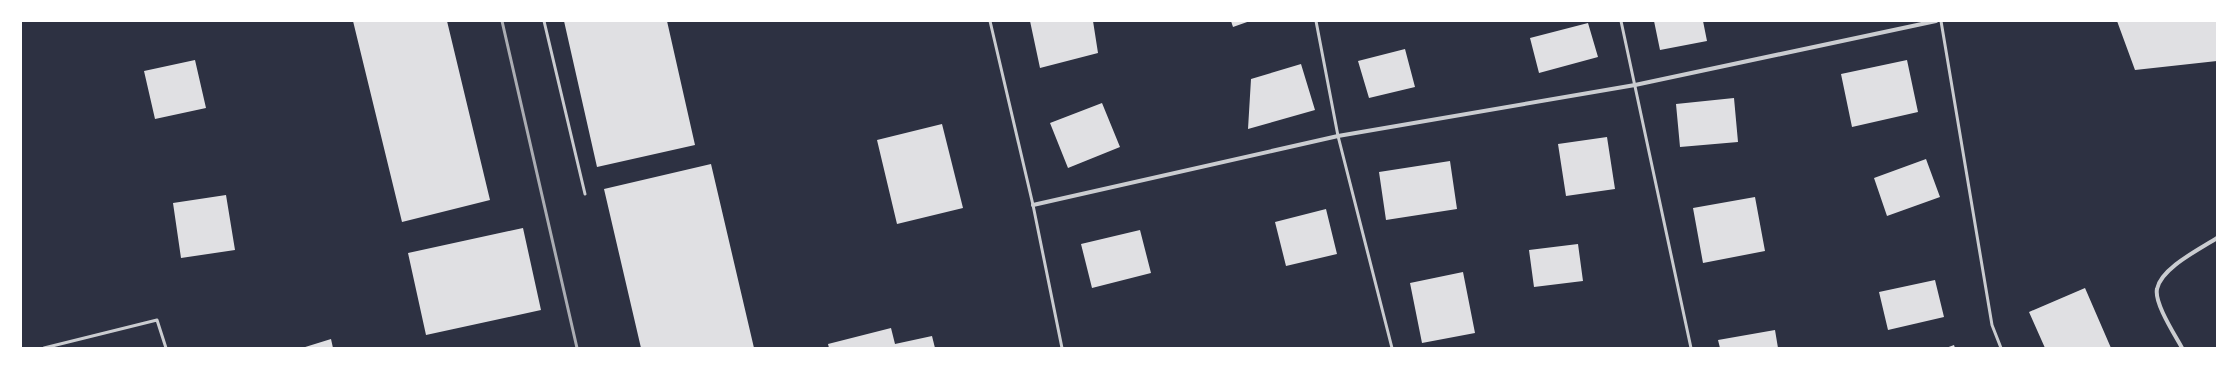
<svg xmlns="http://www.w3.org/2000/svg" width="2238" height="369" font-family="Ubuntu,sans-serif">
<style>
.building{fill:#e0e0e3}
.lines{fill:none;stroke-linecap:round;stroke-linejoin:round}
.service{stroke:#caccd0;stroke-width:3}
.minor{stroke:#caccd0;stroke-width:4}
.rail{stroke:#abadb3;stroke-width:3}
</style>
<rect width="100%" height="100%" fill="#2d3142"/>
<path class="building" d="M353 21H447L490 200 402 222Z
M564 21H667L695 145 597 167Z
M1030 21H1093L1098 53 1040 68Z
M1231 21H1250L1233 27Z
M1654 21H1703L1707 41 1660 50Z
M2117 21H2217V61L2135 70Z
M1588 23 1598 57 1539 73 1530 38Z
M1405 49 1415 87 1369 98 1358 61Z
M195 60 206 108 155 119 144 71Z
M1907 60 1918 112 1852 127 1841 74Z
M1301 64 1315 110 1248 129 1251 79Z
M1734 98 1738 142 1680 147 1676 104Z
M1102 103 1120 147 1068 168 1050 123Z
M942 124 963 208 897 224 877 140Z
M1607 137 1615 189 1566 196 1558 144Z
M1926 159 1940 197 1887 216 1874 178Z
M1450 161 1457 209 1386 220 1379 172Z
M711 164 754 348H641L604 189Z
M226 195 235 250 181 258 173 203Z
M1755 197 1765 251 1703 263 1693 208Z
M1326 209 1337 254 1286 266 1275 222Z
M523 228 541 310 426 335 408 253Z
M1140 230 1151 273 1092 288 1081 244Z
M1578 244 1583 281 1534 287 1529 250Z
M1463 272 1475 333 1422 343 1410 283Z
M1935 280 1944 317 1888 330 1879 292Z
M2085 288 2111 348H2045L2029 312Z
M891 328 895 344 932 336 935 348H829L828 344Z
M1775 330 1778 348H1720L1718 340Z
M331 339 333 348H302Z
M1954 345 1955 348H1946Z"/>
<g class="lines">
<path class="service" d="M544 21 585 194
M990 21 1033 205 1062 348
M1316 21 1338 136 1392 348
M1621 21 1691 348
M1941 21 1992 325 2001 348
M44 348 157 320 166 348"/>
<path class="minor" d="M1033 205 1338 136 1635 85 1936 21
M2182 348C2175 335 2154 303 2157 289 2161 268 2200 249 2217 238"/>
<path class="rail" d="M502 21 577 348"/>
</g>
<rect width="2238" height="369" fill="none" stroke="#ffffff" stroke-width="44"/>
</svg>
